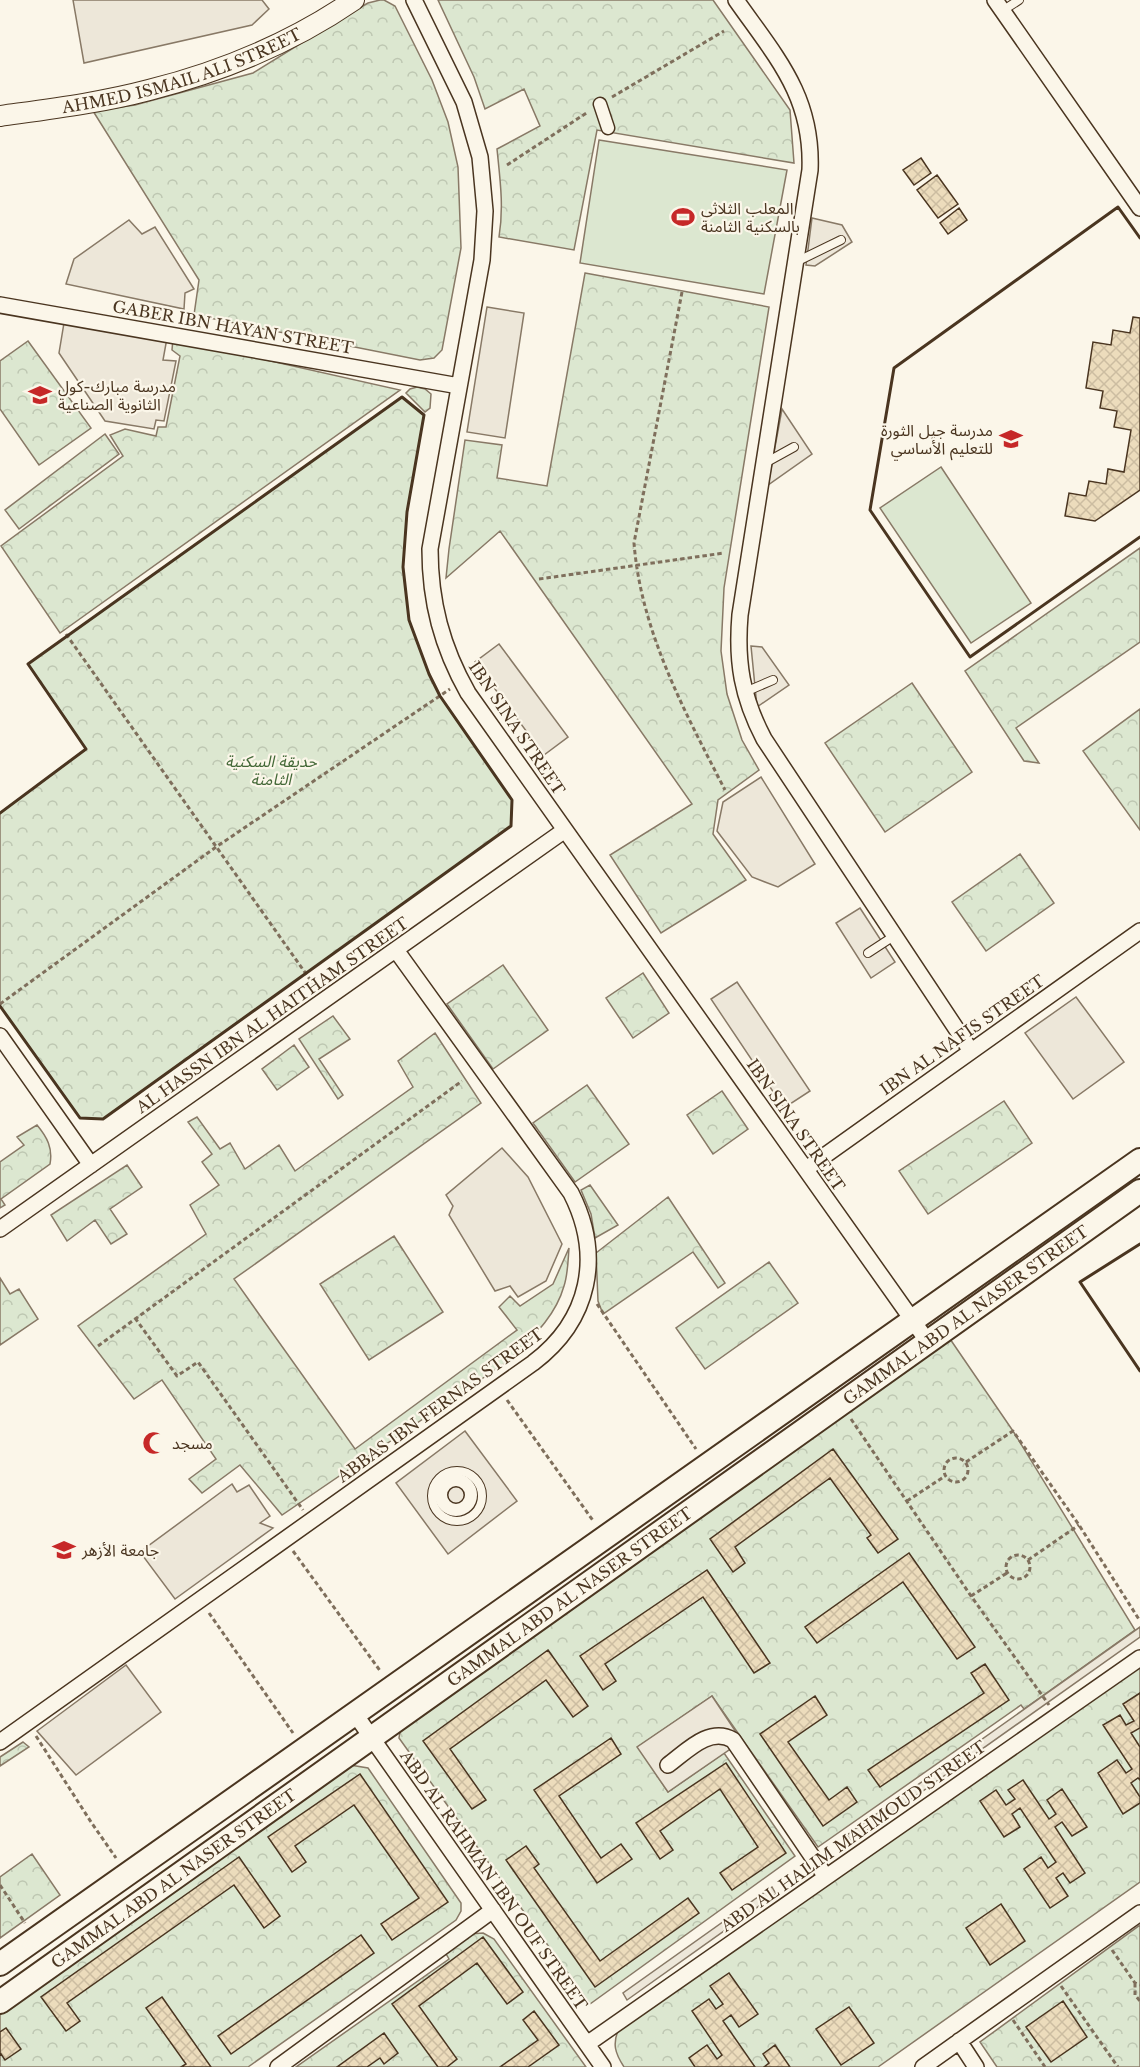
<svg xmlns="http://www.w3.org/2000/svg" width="1140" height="2067" font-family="'Libre Baskerville','Noto Sans Arabic',serif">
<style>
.park{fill:url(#park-crowns);stroke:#887966;stroke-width:1.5}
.garden{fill:#dce7d0;stroke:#887966;stroke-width:1.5}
.parking{fill:#ede7d9;stroke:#887966;stroke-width:1.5}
.building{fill:url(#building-cross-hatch);stroke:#4a3520;stroke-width:1.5}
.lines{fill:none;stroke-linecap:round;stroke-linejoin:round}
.service-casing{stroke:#4a3520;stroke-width:10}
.pedestrian-casing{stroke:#4a3520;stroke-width:15}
.minor-casing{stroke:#4a3520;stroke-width:18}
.tertiary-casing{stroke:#4a3520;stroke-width:22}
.secondary-casing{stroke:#4a3520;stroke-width:26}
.path{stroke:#7f6f5c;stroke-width:3;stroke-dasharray:4.5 3;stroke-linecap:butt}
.service{stroke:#fbf6e9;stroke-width:8}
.pedestrian{stroke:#fbf6e9;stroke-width:12}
.minor{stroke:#fbf6e9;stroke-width:15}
.tertiary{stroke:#fbf6e9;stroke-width:20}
.secondary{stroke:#fbf6e9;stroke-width:22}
.wall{stroke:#4a3520;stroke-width:3}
.labels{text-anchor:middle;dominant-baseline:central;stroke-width:4.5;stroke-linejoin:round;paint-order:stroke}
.street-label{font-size:16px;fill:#4a3520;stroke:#fbf6e9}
.poi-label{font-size:16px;fill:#4a3520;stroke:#fbf6e9;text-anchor:start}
.park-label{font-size:16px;font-style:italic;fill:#436837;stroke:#fbf6e9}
</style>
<defs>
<pattern id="park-crowns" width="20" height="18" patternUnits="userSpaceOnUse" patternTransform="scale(1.5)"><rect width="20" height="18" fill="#dce7d0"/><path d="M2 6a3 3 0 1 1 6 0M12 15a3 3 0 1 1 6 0" fill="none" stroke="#bec7b2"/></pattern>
<pattern id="building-cross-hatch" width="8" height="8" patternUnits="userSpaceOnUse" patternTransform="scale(1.5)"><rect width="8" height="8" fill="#ecdcbc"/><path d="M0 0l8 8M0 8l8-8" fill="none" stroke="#ccbda1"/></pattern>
</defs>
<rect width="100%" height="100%" fill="#fbf6e9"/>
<path class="park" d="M380 0H384L395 6 432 80 448 122 458 167 461 248 442 350 434 358 420 360 194 315 199 280 93 111 135 105 253 73 350 13 368 3Z
M438 0H713L790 110 794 163 597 130 574 250 499 237C504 207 500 179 497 149L540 126 524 89 485 109 474 77Z
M585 273 769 307 724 588 721 651 727 694 742 740 759 770 718 800 713 834 746 880 661 933 610 855 692 804 500 531 446 578 449 549 465 440 502 445 497 478 547 486Z
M173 339 400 390 60 633 1 546 123 456 110 435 125 429 156 436 158 427H166L180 356 172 350Z
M28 341 91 428 39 465 0 409V361Z
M417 387 425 389 431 394 430 408 425 412 406 393 410 389Z
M402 397 424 415 407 512 403 567 409 620 429 674 440 696 512 800 511 826 103 1119 80 1118 0 1006V813L86 749 28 664Z
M105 434 119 454 19 529 5 510Z
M1140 548V642L1016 728 1039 763 1024 761 965 671Z
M912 683 972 772 885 832 825 743Z
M1140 709V830L1083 751Z
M1020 854 1054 903 986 951 952 902Z
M503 965 548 1030 493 1069 447 1004Z
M643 973 669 1013 633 1038 606 998Z
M333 1016 350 1039 319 1059 343 1095 338 1099 299 1039Z
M435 1033 481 1103 234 1279 355 1449 517 1330 499 1307 510 1296 520 1306 553 1284 569 1248C568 1260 568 1274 564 1286 555 1318 531 1338 508 1361L282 1515 240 1465 202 1493 189 1479 216 1459 162 1380 134 1399 78 1326 206 1234 190 1205 219 1185 202 1162 212 1154 188 1122 197 1117 220 1149 230 1143 245 1169 279 1145 295 1171 413 1087 398 1061Z
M294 1045 309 1067 277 1090 262 1069Z
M587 1085 629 1144 575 1182 533 1123Z
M722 1091 748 1129 713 1154 687 1115Z
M1004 1101 1032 1143 928 1214 899 1171Z
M37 1125C47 1137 53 1148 50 1164L1 1199 5 1205 0 1208V1162L24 1145 17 1137Z
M127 1165 142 1187 110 1209 127 1234 111 1244 95 1220 67 1241 51 1215Z
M590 1185 618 1225 595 1238 591 1214 581 1190Z
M668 1197 725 1283 718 1288 693 1252 603 1314 598 1301 596 1253Z
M394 1236 443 1312 369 1360 320 1284Z
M769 1262 798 1303 705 1369 676 1328Z
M0 1278 10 1294 19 1289 38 1319 0 1345Z
M948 1336 1013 1431 1135 1630 1024 1709 1021 1705 818 1847 712 1696 638 1747 668 1792 724 1753 795 1856 590 2004 399 1738 401 1726Z
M1140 1667V1882L878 2067H624C615 2053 612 2044 619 2028Z
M23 1742 29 1747 0 1766V1757Z
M344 1764 368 1768 461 1903V1911L456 1920 248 2067H0V2015Z
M32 1854 60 1895 0 1938V1877Z
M1140 1925V2067H997L980 2042Z
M483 1933 494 1939 586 2067H296L449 1959 445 1952 470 1934Z"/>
<path class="garden" d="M599 140 787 170 764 294 580 263Z
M941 467 1031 603 971 643 880 508Z"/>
<path class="parking" d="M73 0H262L269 9 252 25 84 63Z
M812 218 842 225 852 242 815 266 806 265Z
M129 220 142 234 155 227 194 289 185 293 184 309 66 284 74 259Z
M487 307 524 313 505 438 467 432Z
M65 317 167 338 163 360 176 361 164 421 156 420 154 429 105 421 59 353Z
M782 409 812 454 768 485Z
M499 644 568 737 544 755 475 662Z
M751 646 762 647 789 685 757 707Z
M761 777 815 864 778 887 752 877 717 831 723 802Z
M860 908 895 962 871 978 836 923Z
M737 982 810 1091 784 1108 711 999Z
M1076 997 1124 1062 1073 1099 1025 1033Z
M502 1148 528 1177 562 1244 546 1281 518 1297 510 1286 495 1291 449 1215 453 1206 446 1195Z
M465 1431 517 1501 448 1554 396 1483Z
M232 1484 237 1492 249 1485 270 1516 260 1523 273 1528 175 1599 140 1552Z
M1140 1627V1637L851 1842 847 1835Z
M126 1665 161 1712 76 1775 37 1731Z
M712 1696 742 1741 668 1792 637 1747Z
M772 1887 776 1894 627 2000 623 1993Z"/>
<path class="building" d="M921 158 931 173 914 185 903 170Z
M937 175 958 204 938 218 917 190Z
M959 208 967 220 948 234 940 223Z
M1133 317 1140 318V490L1095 521 1065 516 1069 493 1086 496 1089 481 1106 484 1108 469 1124 472 1131 430 1114 427 1117 411 1100 408 1103 391 1086 388 1093 342 1111 345 1113 330 1130 333Z
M833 1449 898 1539 878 1553 867 1538 871 1535 830 1478 735 1547 745 1563 733 1572 710 1539Z
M909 1553 975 1647 957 1659 903 1582 817 1643 805 1627Z
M707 1570 770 1663 754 1673 703 1597 605 1664 616 1681 603 1690 580 1656Z
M548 1650 588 1706 573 1717 546 1680 450 1749 486 1800 472 1809 423 1741Z
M985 1664 1009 1700 880 1787 868 1770 984 1693 971 1673Z
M1140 1693V1728L1131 1733 1140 1747V1780L1138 1778 1131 1783 1140 1797V1803L1123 1814 1098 1773 1117 1760 1126 1773 1132 1769 1103 1725 1120 1715 1126 1725 1134 1721 1123 1704Z
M815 1696 827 1715 788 1742 829 1800 847 1787 857 1802 823 1826 760 1734Z
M611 1738 621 1754 559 1796 601 1858 621 1844 632 1859 597 1883 534 1790Z
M726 1763 786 1853 732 1890 720 1873 758 1847 720 1789 660 1831 673 1850 660 1859 636 1823Z
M360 1774 448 1902 392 1940 381 1924 419 1898 354 1805 295 1846 306 1862 292 1872 268 1837Z
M1023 1780 1049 1819 1056 1814 1047 1800 1062 1789 1087 1827 1072 1836 1062 1822 1055 1827 1085 1873 1070 1883 1063 1873 1056 1878 1068 1896 1050 1908 1024 1869 1041 1857 1048 1868 1056 1862 1020 1808 1012 1814 1020 1827 1004 1837 980 1801 996 1790 1006 1805 1015 1799 1008 1790Z
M526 1846 539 1864 534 1868 600 1961 688 1898 699 1913 595 1987 506 1860Z
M239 1857 280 1916 264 1928 234 1885 67 2003 80 2021 66 2031 41 1997Z
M1001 1904 1025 1941 990 1965 966 1928Z
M361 1935 374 1953 231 2054 218 2036Z
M483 1937 523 1992 507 2004 477 1963 419 2006 457 2059 447 2067H438L392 2004Z
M729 1973 758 2014 739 2027 731 2015 723 2021 755 2067H695L689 2058 707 2045 717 2059 722 2055 692 2011 709 1999 716 2009 723 2004 710 1986Z
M162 1997 211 2067H181L186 2064 146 2008Z
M1063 2001 1087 2037 1051 2062 1026 2027Z
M849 2007 874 2043 841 2065 816 2029Z
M534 2011 559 2045 528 2067H500L538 2040 523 2020Z
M6 2028 21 2049 5 2060 1 2054 0 2055V2032Z
M384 2033 398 2053 384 2064 380 2058 367 2067H337Z
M775 2045 790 2067H764L769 2063 763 2054Z"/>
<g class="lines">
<g class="service-casing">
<path id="service" d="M1002 11 1019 0
M796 262 841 240
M765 463 794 447
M745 692 773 680
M868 953 894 936
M432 1496a25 25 0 1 1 50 0a25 25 0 1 1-50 0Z"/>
</g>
<g class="pedestrian-casing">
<path id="pedestrian" d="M600 104 608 128
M441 1495a15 15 0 1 1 30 0a15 15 0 1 1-30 0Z"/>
</g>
<g class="minor-casing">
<path id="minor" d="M414 0 464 102 480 157 485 211 482 260 430 549C430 602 442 647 468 693L928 1342
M736 0C776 57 813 96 810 170L740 615C736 662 742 697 764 739L971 1051
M995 0 1140 208
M0 305 459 386
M0 1036 91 1165
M806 1169 1140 931
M0 1229 565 830
M355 1714 603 2067
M0 1742 533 1363C590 1320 603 1256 571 1193L396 950
M668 1765C686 1752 709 1726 733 1740L826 1877
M959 2041 976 2067
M587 2044 1140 1658
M278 2067 493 1910
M923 2067 1140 1913"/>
</g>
<g class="tertiary-casing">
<g id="tertiary">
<path id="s1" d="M0 116C50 109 100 103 149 90 220 72 293 42 354 0"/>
</g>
</g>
<g class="secondary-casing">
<g id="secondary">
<path d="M0 1964 1140 1160"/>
<path id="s2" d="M0 2002 1140 1191"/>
</g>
</g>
<path class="path" d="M612 97 724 31
M507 165 588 112
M682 292 634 543C641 632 685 712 725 790
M539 579 724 553
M66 634 316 988
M0 1004 216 847 450 689
M597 1304 696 1449
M135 1318 177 1376 198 1362 303 1510
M98 1346 462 1081
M507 1400 594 1522
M851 1419 971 1596 1049 1705
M944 1470a12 12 0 1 1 24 0a12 12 0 1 1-24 0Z
M966 1462 1013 1431 1079 1525 1140 1621
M907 1501 945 1476
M293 1551 381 1672
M1006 1567a12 12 0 1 1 24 0a12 12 0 1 1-24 0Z
M1028 1560 1079 1525
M971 1596 1007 1573
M209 1613 293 1733
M36 1736 91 1822 116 1858
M0 1885 25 1923
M1112 1950 1135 1983 1140 1985
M1135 1983V1995L1140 2001
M1061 1986 1118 2067
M1013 2020 1045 2067"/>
<use href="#service" class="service"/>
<use href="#pedestrian" class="pedestrian"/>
<use href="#minor" class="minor"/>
<use href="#tertiary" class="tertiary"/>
<use href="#secondary" class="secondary"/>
<path class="wall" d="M1140 238 1118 207 894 368 870 510 970 657 1140 537
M0 813 86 749 28 664 402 397 424 415 407 512 403 567 409 620 429 674 440 696 512 800 511 826 103 1119 80 1118 0 1006
M1140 1244 1080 1282 1140 1371"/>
</g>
<defs>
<g id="stadium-bare" transform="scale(1.8)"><path d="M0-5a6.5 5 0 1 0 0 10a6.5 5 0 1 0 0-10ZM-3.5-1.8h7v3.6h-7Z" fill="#c62828" stroke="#fbf6e9" stroke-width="2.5" paint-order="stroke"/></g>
<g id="school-bare" transform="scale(1.8)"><path d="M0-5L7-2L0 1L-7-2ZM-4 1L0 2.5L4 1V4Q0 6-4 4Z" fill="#c62828" stroke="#fbf6e9" stroke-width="2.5" paint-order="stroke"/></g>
<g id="mosque-bare" transform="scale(1.8)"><path d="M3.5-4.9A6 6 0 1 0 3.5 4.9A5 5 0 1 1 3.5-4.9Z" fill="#c62828" stroke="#fbf6e9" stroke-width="2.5" paint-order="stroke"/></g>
<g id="university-bare" transform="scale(1.8)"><path d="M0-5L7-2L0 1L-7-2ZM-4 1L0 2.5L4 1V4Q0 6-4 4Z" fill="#c62828" stroke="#fbf6e9" stroke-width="2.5" paint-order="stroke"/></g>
</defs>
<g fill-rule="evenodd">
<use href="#stadium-bare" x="683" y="217"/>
<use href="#school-bare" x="40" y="395"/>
<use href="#school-bare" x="1011" y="439"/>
<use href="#mosque-bare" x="154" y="1443"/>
<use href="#university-bare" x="64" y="1550"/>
</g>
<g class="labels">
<g class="street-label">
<text stroke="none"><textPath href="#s1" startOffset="188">AHMED ISMAIL ALI STREET</textPath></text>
<text transform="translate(233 327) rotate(10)">GABER IBN HAYAN STREET</text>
<text transform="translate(517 728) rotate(56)">IBN SINA STREET</text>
<text transform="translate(272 1015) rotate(-35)">AL HASSN IBN AL HAITHAM STREET</text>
<text transform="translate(962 1035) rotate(-35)">IBN AL NAFIS STREET</text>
<text transform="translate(796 1125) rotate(55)">IBN SINA STREET</text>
<text stroke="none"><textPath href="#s2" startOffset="1185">GAMMAL ABD AL NASER STREET</textPath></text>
<text transform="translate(440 1405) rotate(-36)">ABBAS IBN FERNAS STREET</text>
<text stroke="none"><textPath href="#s2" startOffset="699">GAMMAL ABD AL NASER STREET</textPath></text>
<text transform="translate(853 1836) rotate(-35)">ABD AL HALIM MAHMOUD STREET</text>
<text stroke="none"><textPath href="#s2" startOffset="213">GAMMAL ABD AL NASER STREET</textPath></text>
<text transform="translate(494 1880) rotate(55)">ABD AL RAHMAN IBN OUF STREET</text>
</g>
<g class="poi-label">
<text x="701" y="208">المعلب الثلاثي<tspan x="701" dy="18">بالسكنية الثامنة</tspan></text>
<text x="58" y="386">مدرسة مبارك-كول<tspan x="58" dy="18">الثانوية الصناعية</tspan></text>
<text x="993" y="430" text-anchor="end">مدرسة جيل الثورة<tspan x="993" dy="18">للتعليم الأساسي</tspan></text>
<text x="172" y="1443">مسجد</text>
<text x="82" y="1550">جامعة الأزهر</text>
</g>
<g class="park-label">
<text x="271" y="761">حديقة السكنية<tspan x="271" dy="18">الثامنة</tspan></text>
</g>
</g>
</svg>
